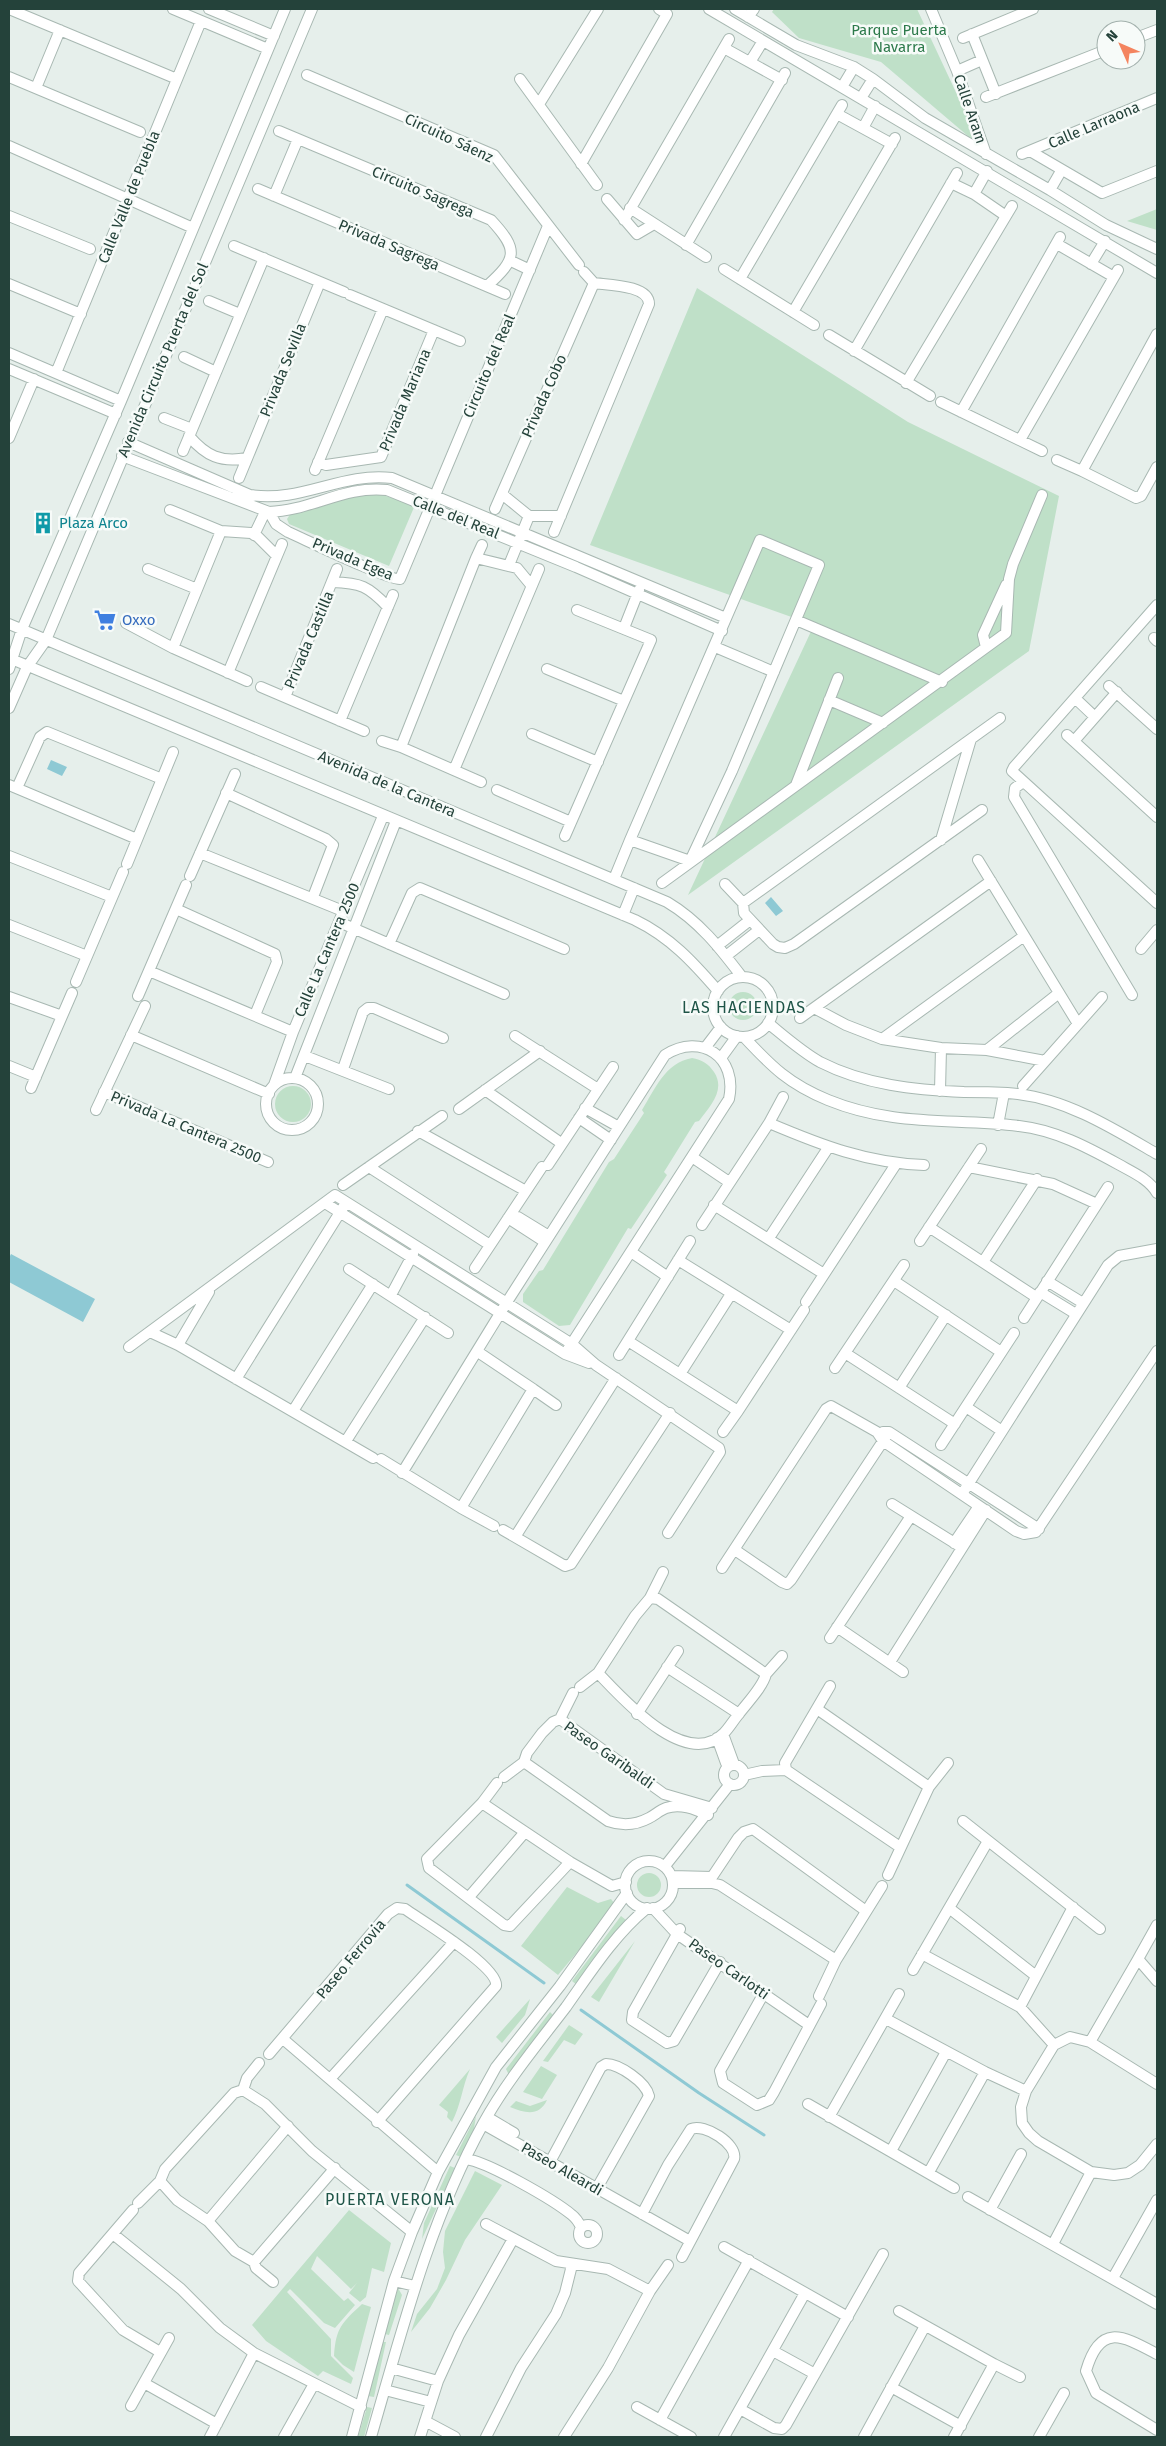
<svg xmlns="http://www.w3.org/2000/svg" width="1166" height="2446" font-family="'Fira Sans',sans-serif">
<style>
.green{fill:#bfe0c8}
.water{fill:#8ec9d4}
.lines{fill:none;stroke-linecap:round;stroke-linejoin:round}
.stream{stroke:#8ec9d4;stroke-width:3}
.minor-casing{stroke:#a8b8b2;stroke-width:12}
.minor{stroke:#fff;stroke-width:10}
.labels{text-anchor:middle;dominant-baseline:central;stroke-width:5;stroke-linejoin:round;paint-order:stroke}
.park-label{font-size:15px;fill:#2d7a4b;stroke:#f7fbf9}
.street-label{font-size:15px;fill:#24423a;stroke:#f7fbf9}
.culture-label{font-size:15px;fill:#0d838f;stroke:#f7fbf9;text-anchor:start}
.shop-label{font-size:15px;fill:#366cbe;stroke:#f7fbf9;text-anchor:start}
.neighbourhood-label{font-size:16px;letter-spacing:1px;fill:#1f5548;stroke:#f7fbf9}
</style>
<rect width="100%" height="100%" fill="#e6efeb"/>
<path class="green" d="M774 9H917L982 148 881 62 799 38 772 12Z
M1157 209V230L1127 221Z
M697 288 908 422 1059 496 1029 651 688 895 814 625 590 545Z
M376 493 415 505 389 566 289 524 287 519 291 513 356 495Z
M729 1006a14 14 0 1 1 28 0a14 14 0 1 1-28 0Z
M692 1058C702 1060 708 1063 714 1072 726 1090 710 1106 699 1121L695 1122 664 1172 667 1175 631 1229 628 1228 570 1325 559 1326 523 1302V1294L539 1271 543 1270 609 1162 614 1159 644 1113 642 1110C655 1089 665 1063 692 1058Z
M275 1104a18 18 0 1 1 36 0a18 18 0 1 1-36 0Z
M637 1885a12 12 0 1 1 24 0a12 12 0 1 1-24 0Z
M567 1887 598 1903 611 1899 614 1903 598 1927 558 1975 521 1946Z
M621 1916 626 1920 577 1985 572 1981Z
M635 1941 599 2002 591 1997Z
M530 1999 525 2015 502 2043 496 2037Z
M550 2012 554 2016 509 2075 506 2069Z
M569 2025 583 2034 575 2045 564 2040 548 2062 543 2061Z
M541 2066 557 2075 542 2099 523 2092Z
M470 2069C462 2087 461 2105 452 2122L447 2117 448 2112 439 2105Z
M547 2100C539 2117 525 2113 510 2107L516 2101 530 2106Z
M476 2116 473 2135 461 2157 456 2155Z
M450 2166 455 2168 422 2239 424 2223Z
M475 2171 502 2185 465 2240 446 2280 430 2308 411 2332 417 2314 437 2289 445 2268 443 2252 445 2231Z
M349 2210 391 2243 384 2272 372 2268 366 2297 360 2302 349 2293 357 2283 351 2289 317 2256 311 2269 344 2301 348 2298 355 2305 335 2328 324 2323 290 2289 287 2292 331 2339V2356L353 2378 351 2384 323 2371 318 2376 266 2341 252 2325Z
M398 2288 402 2295 389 2335 385 2334Z
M362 2304 371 2307 354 2372 343 2365 334 2356C336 2327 342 2323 362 2304Z
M382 2342H386L374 2397 368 2396Z
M367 2407 372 2408 364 2437H358Z"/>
<path class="water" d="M51 760 67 767 62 776 47 769Z
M771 897 783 911 776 916 765 903Z
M11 1254 95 1299 83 1322 9 1282V1258Z"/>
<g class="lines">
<path class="stream" d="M407 1885 544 1983
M581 2010 699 2093 764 2135"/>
<g class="minor-casing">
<path id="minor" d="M9 9 177 79
M173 9 268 49
M209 9 274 36
M709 9 1157 273
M735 9 796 45 854 67 873 79 925 118 1050 190 1106 225 1157 249
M931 9 957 71 986 154
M748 17 754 9
M972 34 996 94
M963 38 1033 9
M1136 38 1157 30
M724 48 782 80
M750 62 763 41
M957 71 982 60
M307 75 494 155 579 265
M9 77 140 132
M520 79 597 185
M842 87 854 67
M36 88 60 30
M986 97 1106 50
M861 98 873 79
M539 104 598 9
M837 114 892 144
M863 128 875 106
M279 131 491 220C519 250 517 259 487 286
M9 146 193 228
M1030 151 1102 193 1157 171
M1022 154 1157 98
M581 164 667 14 659 9
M951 183 974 194 1006 216
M258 189 505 294
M1050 190 1061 171
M974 194 987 171
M274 196 298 139
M607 199 637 234 654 224
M630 208 706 257
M9 216 90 249
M624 220 729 39
M1057 244 1114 277
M686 245 785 73
M234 246 344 292
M511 261 530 270
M1091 264 1105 241
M724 269 814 325
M740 279 842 105
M9 284 81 314
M350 295 460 341
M209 301 240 314
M793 312 895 138
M1157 334 1082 471 1136 498 1141 496 1157 467
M829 335 930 396
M854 351 957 173
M9 353 121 401
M184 357 216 372
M9 369 116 414
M56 373 201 21
M906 383 1012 206
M941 402 1042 451
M961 412 1060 237
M164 418 192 429
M189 436C206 456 221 463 247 458
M9 438 34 379
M1020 440 1118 270
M128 442 250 495C302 503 341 472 392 478L726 618
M183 451 264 258
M122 456 269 512C310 511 345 485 387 490L576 567 722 631
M1057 460 1082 471
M318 462 326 465 381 457 434 330
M315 470 383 309
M239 478 320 282
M502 494 529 516H561
M495 509 594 283
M170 510 221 531 251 533 258 537 277 556
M269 512 276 524 288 532C304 539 391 581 400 579L548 226
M554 532 649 304C649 285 608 285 594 283L584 272
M254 535 265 512
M476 558 482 545
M509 565 529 516
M148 569 197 589
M332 582C361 583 368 586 388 607
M1157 605 1014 767 1012 771 1157 903
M796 620 942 682
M126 623 173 648 247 681
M9 624 667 902C699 921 720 948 742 977
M624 628 639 590
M1154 638 1157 641
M715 647 774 672
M986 647 983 635 1006 585
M173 648 221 531
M9 658 635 920C670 937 693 962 718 991
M9 669 22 629 121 401 285 9
M547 669 624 701
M228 673 282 544
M1109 686 1157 729
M261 687 364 731
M285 697 337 569
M1075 698 1095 717
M829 700 883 723
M9 708 27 667 46 640 312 9
M340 721 393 595
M532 734 598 762
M1067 735 1157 817
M382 741 401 747 481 782
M1074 741 1117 692
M401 747 476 558 517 568 531 585
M454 770 539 569
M1023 782 1015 788 1014 797 1132 995
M9 785 137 839
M796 785 838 678
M17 788 40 737 47 732 162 779
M497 790 571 822
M226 793 326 839 333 845 313 897
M565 836 651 640 577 610
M941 840 971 739
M200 853 343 911
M9 856 112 897
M978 860 1078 1024
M127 864 173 752
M190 876 235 774
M614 879 630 840 760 540 819 565 732 771 690 861 630 840
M662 883 1006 633 1009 579 1013 564 1042 495
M725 884 743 903 744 913 773 944 778 947 785 948 794 944 982 810
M743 903 1000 718
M176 909 275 954 277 962 255 1015
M623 915 634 888
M339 922 504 994
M9 925 87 956
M389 944 412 893 420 888 564 949
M717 946 750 920
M1141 949 1157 930
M726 956 759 930
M149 971 293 1032
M713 1007a30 30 0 1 1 60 0a30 30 0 1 1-60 0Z
M76 982 123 872
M138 996 186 885
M9 997 62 1016
M814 1008 846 1025 882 1039 941 1048 987 1050 1045 1061
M800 1018 991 881
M768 1023C784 1036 802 1052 820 1062 865 1085 915 1090 964 1092 982 1092 1000 1092 1018 1094 1068 1100 1114 1129 1157 1154
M131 1035 269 1094
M515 1036 598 1089
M744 1037C772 1067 789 1084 828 1100 894 1127 952 1118 1019 1126 1055 1130 1087 1147 1118 1164 1132 1172 1149 1179 1157 1193
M882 1039 1024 936
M705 1048 721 1027
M987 1050 1059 993
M305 1056 389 1089
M721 1058 737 1036
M9 1066 36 1077
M343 1069 363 1012 368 1008H374L443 1038
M295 1078 396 821
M266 1104a26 26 0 1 1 52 0a26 26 0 1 1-52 0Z
M274 1085 293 1032 383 816
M1023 1086 1102 997
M31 1088 72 993
M485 1090 561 1143
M940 1091 941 1048
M104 1092 268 1162
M585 1108 619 1127
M459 1109 540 1051
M96 1110 145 1006
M579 1118 611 1140
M769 1123C821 1145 867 1163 924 1165
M998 1125 1004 1093
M418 1131 526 1191
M692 1157 729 1182
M548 1165 613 1067
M369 1167 490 1245
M969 1167 1053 1184 1097 1204
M343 1185 442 1116
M325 1203 565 1354 589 1363
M714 1205 824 1274
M518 1217 549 1236
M508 1218 545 1242
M702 1225 769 1123 783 1097
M929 1227 1036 1297
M769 1238 828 1148
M920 1241 981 1149
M631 1252 668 1277
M678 1260 791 1330
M983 1262 1037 1179
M475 1268 542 1167
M349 1269 448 1333
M894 1281 1001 1352
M1047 1281 1083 1303
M1040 1292 1076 1314
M391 1295 413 1254
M806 1302 896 1164
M1024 1318 1108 1187
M150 1332 178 1345 373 1458
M628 1341 738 1411 804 1310
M178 1345 209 1292
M129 1347 335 1195 572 1344 596 1365 719 1448 720 1452 668 1533
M478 1352 533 1389 461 1508 494 1526
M845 1353 955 1424
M619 1355 690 1241
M835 1368 904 1265
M680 1374 731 1294
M236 1379 344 1206
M899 1388 946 1315
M533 1389 556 1405
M966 1407 1002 1431
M293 1411 373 1284
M723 1432 738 1411
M883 1432H889L1039 1529
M346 1441 425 1317
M941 1445 1014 1333
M381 1459 461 1508
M402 1473 507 1302 665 1055C701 1032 738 1057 729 1099L565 1354
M962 1494 1108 1265 1119 1256 1157 1249
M892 1504 961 1547
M503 1530 565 1566 571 1564 670 1413
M515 1537 616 1378
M954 1543 979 1506
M735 1550 782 1582 787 1584 791 1580 889 1432
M722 1568 826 1409 831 1406 877 1432 883 1441 1016 1531 1024 1534 1036 1532 1157 1351
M650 1598 663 1572
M837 1627 903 1672
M830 1638 911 1516
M890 1662 986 1510
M667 1667 739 1714
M766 1674 782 1656
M580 1687 598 1673 635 1616 650 1598 658 1599 766 1674C763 1687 746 1704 738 1715 733 1721 729 1728 724 1733 686 1771 623 1699 598 1673
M817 1709 929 1787
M637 1714 678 1651
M560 1719 573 1693
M723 1734 734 1764
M717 1738 726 1763
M524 1762 608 1821C622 1826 636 1825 649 1818 655 1815 660 1810 666 1808 680 1803 695 1809 708 1815
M724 1775a10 10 0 1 1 20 0a10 10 0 1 1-20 0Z
M786 1770 785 1763 830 1686
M744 1775 762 1771 786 1770 900 1847
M504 1777 524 1762 527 1753 542 1733 553 1722 560 1719 664 1794 712 1808
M497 1783 482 1803 427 1859 429 1868 504 1925 510 1926 570 1862
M482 1803 570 1862 612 1886 626 1882
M963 1821 1100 1929
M625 1885a24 24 0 1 1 48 0a24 24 0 1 1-48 0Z
M665 1866 730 1784
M888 1875 929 1787 948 1763
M672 1876 712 1877 738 1838 744 1832 753 1829 866 1911
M673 1883H712L720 1885 836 1960 882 1886
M469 1897 525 1832
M653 1908 677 1934 809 2025
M949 1908 1036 1976
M1157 1925 1138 1959 1157 1981
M680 1929 633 2012 632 2020 667 2043 674 2041 720 1962
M922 1954 1020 2007 1054 2045
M913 1970 988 1841
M764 1993 720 2071 723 2083 757 2105 769 2100 774 2092 821 2004
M819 1996 836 1960
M1020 2007 1073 1907
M886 2019 985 2072 1026 2091
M283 2039 438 2172
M1090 2042 1138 1959
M269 2054 388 1914 397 1908 405 1909C422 1921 499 1967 496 1986L377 2122
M330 2079 454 1942
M1157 2084 1090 2042 1070 2037 1054 2045 1026 2091 1021 2107 1022 2123 1029 2133 1038 2141 1091 2172 1114 2175 1128 2173 1140 2165 1157 2144
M243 2090 265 2104 312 2151 412 2232
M243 2090 247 2078 259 2063
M808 2104 954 2188
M487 2117 514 2133
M829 2117 899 1994
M483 2124 690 2241
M891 2151 946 2052
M466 2159C488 2162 554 2200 572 2215 576 2218 579 2223 581 2227
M550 2162 601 2067 606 2064C619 2064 646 2082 649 2096L597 2188
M929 2172 985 2072
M160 2181 177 2200 208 2221 235 2251 254 2262 256 2268 273 2282
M968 2197 1157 2304
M138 2203 160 2181 165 2169 234 2093 243 2090
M133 2210 79 2273 78 2281 123 2330 160 2352
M990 2210 1021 2154
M642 2214 668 2165 691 2129C704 2123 738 2144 734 2159L682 2257
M208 2221 288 2126
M486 2224 556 2261 608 2269 650 2291
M579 2234a9 9 0 1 1 18 0a9 9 0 1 1-18 0Z
M113 2234 181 2289 220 2328 254 2353 361 2407
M1053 2244 1091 2172
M724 2247 848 2317
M254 2262 335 2168
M1113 2278 1157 2200
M394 2281 415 2286
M899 2311 994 2364
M773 2351 815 2374
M1157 2354C1123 2336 1100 2322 1086 2371L1096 2393 1157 2430
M391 2368 438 2381
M144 2383 217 2424
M891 2387 961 2426
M385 2390 431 2402
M131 2406 169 2338
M637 2407 691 2437
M740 2409 774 2428 782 2429 786 2425 883 2254
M660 2420 749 2260
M425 2421 455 2437
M210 2437 254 2353
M284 2437 314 2384
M352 2437 394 2281 412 2232 438 2172 496 2067 560 1986 627 1893
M371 2437C402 2331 429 2222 483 2124 506 2082 537 2045 566 2007 590 1973 615 1934 647 1908
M420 2437 438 2381 459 2335 513 2239
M486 2437 521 2368 556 2314 565 2293 572 2265
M564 2437 608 2368 650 2291 668 2265
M724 2437 805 2293
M864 2437 925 2326
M954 2437 994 2364 1020 2377
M1039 2437 1064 2393"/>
</g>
<use href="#minor" class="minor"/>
</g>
<defs>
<g id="building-bare" transform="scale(1.725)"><path d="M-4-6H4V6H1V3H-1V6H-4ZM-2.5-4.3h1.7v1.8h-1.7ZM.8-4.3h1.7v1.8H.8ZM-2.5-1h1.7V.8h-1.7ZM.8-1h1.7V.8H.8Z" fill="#0f9aa8" stroke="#f7fbf9" stroke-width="2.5" paint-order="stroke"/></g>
<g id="supermarket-bare" transform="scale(1.725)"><path d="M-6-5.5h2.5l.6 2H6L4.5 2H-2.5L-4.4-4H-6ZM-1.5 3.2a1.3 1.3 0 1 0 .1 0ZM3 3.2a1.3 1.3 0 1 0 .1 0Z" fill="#3f7fe0" stroke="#f7fbf9" stroke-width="2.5" paint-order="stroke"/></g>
</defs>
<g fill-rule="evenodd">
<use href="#building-bare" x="43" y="523"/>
<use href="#supermarket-bare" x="105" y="620"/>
</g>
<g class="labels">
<g class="park-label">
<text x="899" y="30">Parque Puerta<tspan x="899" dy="17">Navarra</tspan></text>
</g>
<g class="street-label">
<text transform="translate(970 109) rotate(71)">Calle Aram</text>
<text transform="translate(1094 125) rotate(-23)">Calle Larraona</text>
<text transform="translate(449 138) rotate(25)">Circuito Sáenz</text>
<text transform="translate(423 192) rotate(23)">Circuito Sagrega</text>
<text transform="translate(129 197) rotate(-68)">Calle Valle de Puebla</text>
<text transform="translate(389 245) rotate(23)">Privada Sagrega</text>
<text transform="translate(163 360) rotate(-67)">Avenida Circuito Puerta del Sol</text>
<text transform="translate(489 366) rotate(-67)">Circuito del Real</text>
<text transform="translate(283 370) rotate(-68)">Privada Sevilla</text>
<text transform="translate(544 396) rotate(-66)">Privada Cobo</text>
<text transform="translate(405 400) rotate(-67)">Privada Mariana</text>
<text transform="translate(456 517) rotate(22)">Calle del Real</text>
<text transform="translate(353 559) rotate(23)">Privada Egea</text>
<text transform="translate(309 640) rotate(-67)">Privada Castilla</text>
<text transform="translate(387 784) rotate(23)">Avenida de la Cantera</text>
<text transform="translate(327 950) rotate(-67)">Calle La Cantera 2500</text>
<text transform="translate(186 1127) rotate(23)">Privada La Cantera 2500</text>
<text transform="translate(609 1755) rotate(35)">Paseo Garibaldi</text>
<text transform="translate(351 1959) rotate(-50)">Paseo Ferrovia</text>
<text transform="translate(729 1969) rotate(35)">Paseo Carlotti</text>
<text transform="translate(562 2169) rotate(30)">Paseo Aleardi</text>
</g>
<g class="culture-label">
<text x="59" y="523">Plaza Arco</text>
</g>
<g class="shop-label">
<text x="122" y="620">Oxxo</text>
</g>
<g class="neighbourhood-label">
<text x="744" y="1007">LAS HACIENDAS</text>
<text x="390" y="2199">PUERTA VERONA</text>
</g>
</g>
<rect width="1166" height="2446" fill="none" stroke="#24423a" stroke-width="20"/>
<g transform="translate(1121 45) rotate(315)"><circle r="24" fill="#f7fbf9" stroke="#a3b1ad"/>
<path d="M0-4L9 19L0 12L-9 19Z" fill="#f4845f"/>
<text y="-8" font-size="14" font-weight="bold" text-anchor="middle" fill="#24423a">N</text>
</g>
</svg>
